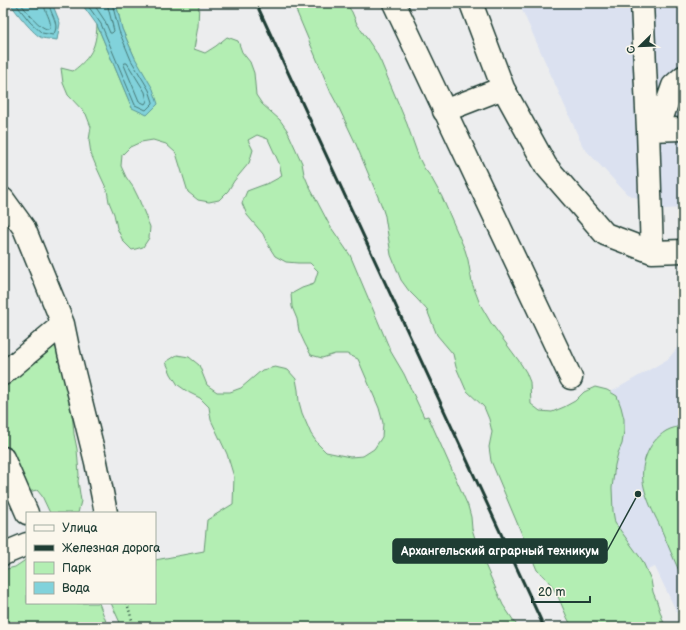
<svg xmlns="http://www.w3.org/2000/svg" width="686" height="630" font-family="'Balsamiq Sans',sans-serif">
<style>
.built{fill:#dbe1f0}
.green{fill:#b3eeb3;stroke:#699674}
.water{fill:#81d2db;stroke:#5a9698}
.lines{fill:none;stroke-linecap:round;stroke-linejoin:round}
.shore{stroke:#467977;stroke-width:1}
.minor-casing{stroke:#1f3d34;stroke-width:25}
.path{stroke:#1f3d34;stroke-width:2.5;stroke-dasharray:1 3;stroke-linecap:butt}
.minor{stroke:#fbf7ec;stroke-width:22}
.rail{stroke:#1f3d34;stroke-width:3}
.leader{fill:none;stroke:#1f3d34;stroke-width:1.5}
.callout-dot{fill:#1f3d34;stroke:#fbf7ec;stroke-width:1.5}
.callout{fill:#1f3d34;stroke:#1f3d34;stroke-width:1.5}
.callout-label{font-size:12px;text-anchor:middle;font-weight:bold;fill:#fff}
</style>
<rect width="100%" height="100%" fill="#ecedee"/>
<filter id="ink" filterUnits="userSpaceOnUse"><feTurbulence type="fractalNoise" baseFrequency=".025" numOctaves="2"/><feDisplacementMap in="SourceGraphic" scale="8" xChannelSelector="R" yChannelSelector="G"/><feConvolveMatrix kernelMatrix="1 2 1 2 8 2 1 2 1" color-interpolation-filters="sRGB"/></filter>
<g filter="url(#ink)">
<path class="built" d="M519 3H683V208L664 209 627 194 583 147Z
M683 341V625L655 567 630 576 561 421 668 359Z"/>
<path class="green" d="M116 3H199L198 26 194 49 205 53 216 46 227 37 238 41 242 52 250 62 254 73 256 95 262 104 280 120 287 130 302 163 304 174 309 186 330 226 350 255 391 352 404 374 424 417 428 416 468 506 471 517 472 529 479 551 503 605 518 627H180L176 625 168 627H122L111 603H155V560L204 551 207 520 233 504 234 477 227 454 211 420 209 407 200 398 188 392 178 385 171 374 166 362 177 355 189 357 199 365 207 385 217 392H230L241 388 262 370 275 367 288 370 296 379 298 390 299 402 302 413 311 434 318 444 326 452 350 457 363 456 374 449 382 437 383 423 379 408 358 359 347 354H335L322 358 311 355 305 344 299 331 297 319 292 307 291 294 302 288 314 284 318 271 310 263H298L286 262 275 256 268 245 263 234 247 215 242 203 247 191 271 182 282 176 279 163 268 139 257 135 248 140 253 150 249 163 234 181 228 191 219 200 209 202 198 200 188 192 176 153 166 144 153 140 141 142 130 147 122 155 121 166 126 177 133 187 138 197 150 227 149 238 143 247 132 250 123 241 117 228 114 214 109 202 107 190 96 166 91 154 89 140 91 127 86 114 68 95 63 83 61 68 73 71C91 57 96 48 97 25L132 108 135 58 122 29Z
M293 3H346L352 12 357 24 376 52 381 62 407 124 419 158 424 168 431 177 442 197 465 250 468 260 472 283 480 304 491 323 519 361 526 372 530 382 531 404 540 411 552 412 564 407 575 401 584 392 595 387 607 390 617 396 621 407 624 419V431L622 444 618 453 615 465 612 488 613 511 615 523 642 560 651 580 653 592 657 602 665 627H572C565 615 561 601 554 589 550 582 543 576 537 570L491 461 489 447 492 432 489 419 484 407 466 390 456 367 453 354 437 335 427 310 417 299 409 291 401 280 391 255 385 216 381 204 355 142 338 106 331 93Z
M51 343 56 348 58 354 66 380 67 393 72 413 74 434 77 449 79 475 78 481 81 501 78 513H50L42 496 37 490 24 493 3 449V379Z
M683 425V580C675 562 667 543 659 524 653 512 647 500 644 487 639 467 647 443 666 431 671 428 678 427 683 425Z
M27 559V603H99L108 627H3V570L15 567Z"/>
<path class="water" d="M10 3H52L60 23 57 40C52 39 46 39 42 38 34 35 15 11 10 3Z
M81 3H116L122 29 135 58 153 89 158 104 147 115 132 108 97 25Z"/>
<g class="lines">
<path class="shore" d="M15 3 30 22 42 33 53 35C61 24 50 15 49 3
M20 3C26 10 40 29 48 29L50 28C52 19 44 12 44 3
M86 3 101 24 135 105 146 110 153 103V102L149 90 131 60 119 31 112 3
M93 3 105 21 110 33H112L114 31 107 3
M125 63H127L145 92 147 101 145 104 139 101 124 65Z"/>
<g class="minor-casing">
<path id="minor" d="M394 3 571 378
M471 3 503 88 546 166 605 234 652 252 683 251
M642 3 648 130 652 252
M444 111 503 88
M658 129 673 86 683 77
M648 130 683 129
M3 199 24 228 63 324 69 353 96 462 106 513
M3 374 63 324
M3 458 27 513
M3 554 27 544"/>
</g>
<path class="path" d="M127 603 134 627"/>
<use href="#minor" class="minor"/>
<path class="rail" d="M256 3 544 627"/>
</g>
</g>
<path class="leader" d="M638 494L607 551"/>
<circle class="callout-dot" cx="638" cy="494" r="4"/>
<rect class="callout" x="393" y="539" width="214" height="24" rx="4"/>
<g class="callout-label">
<text x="500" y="555">Архангельский аграрный техникум</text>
</g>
<rect width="686" height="630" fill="none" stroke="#fbf7ec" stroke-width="16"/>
<rect x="8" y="8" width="670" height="614" fill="none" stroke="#1f3d34" stroke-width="1.5" filter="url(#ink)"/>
<rect x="26" y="512" width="130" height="92" fill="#fbf7ec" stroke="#a3ada2"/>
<rect x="34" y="525" width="20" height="6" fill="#fbf7ec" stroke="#a3ada2"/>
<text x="62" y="532" font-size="12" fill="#1f3d34">Улица</text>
<rect x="34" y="545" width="20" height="6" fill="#1f3d34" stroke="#a3ada2"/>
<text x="62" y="552" font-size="12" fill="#1f3d34">Железная дорога</text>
<rect x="34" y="562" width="20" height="12" fill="#b3eeb3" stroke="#a3ada2"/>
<text x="62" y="572" font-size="12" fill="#1f3d34">Парк</text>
<rect x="34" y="582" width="20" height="12" fill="#81d2db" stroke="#a3ada2"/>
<text x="62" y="592" font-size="12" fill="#1f3d34">Вода</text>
<g transform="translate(640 46) rotate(247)" stroke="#fbf7ec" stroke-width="3" paint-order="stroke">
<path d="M0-3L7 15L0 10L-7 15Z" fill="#1f3d34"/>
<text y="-6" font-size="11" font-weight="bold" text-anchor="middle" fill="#1f3d34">С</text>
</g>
<path d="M532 596v6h58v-6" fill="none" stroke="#1f3d34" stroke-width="2"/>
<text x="538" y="596" font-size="12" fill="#1f3d34" stroke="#fbf7ec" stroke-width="3" paint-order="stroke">20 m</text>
</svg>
